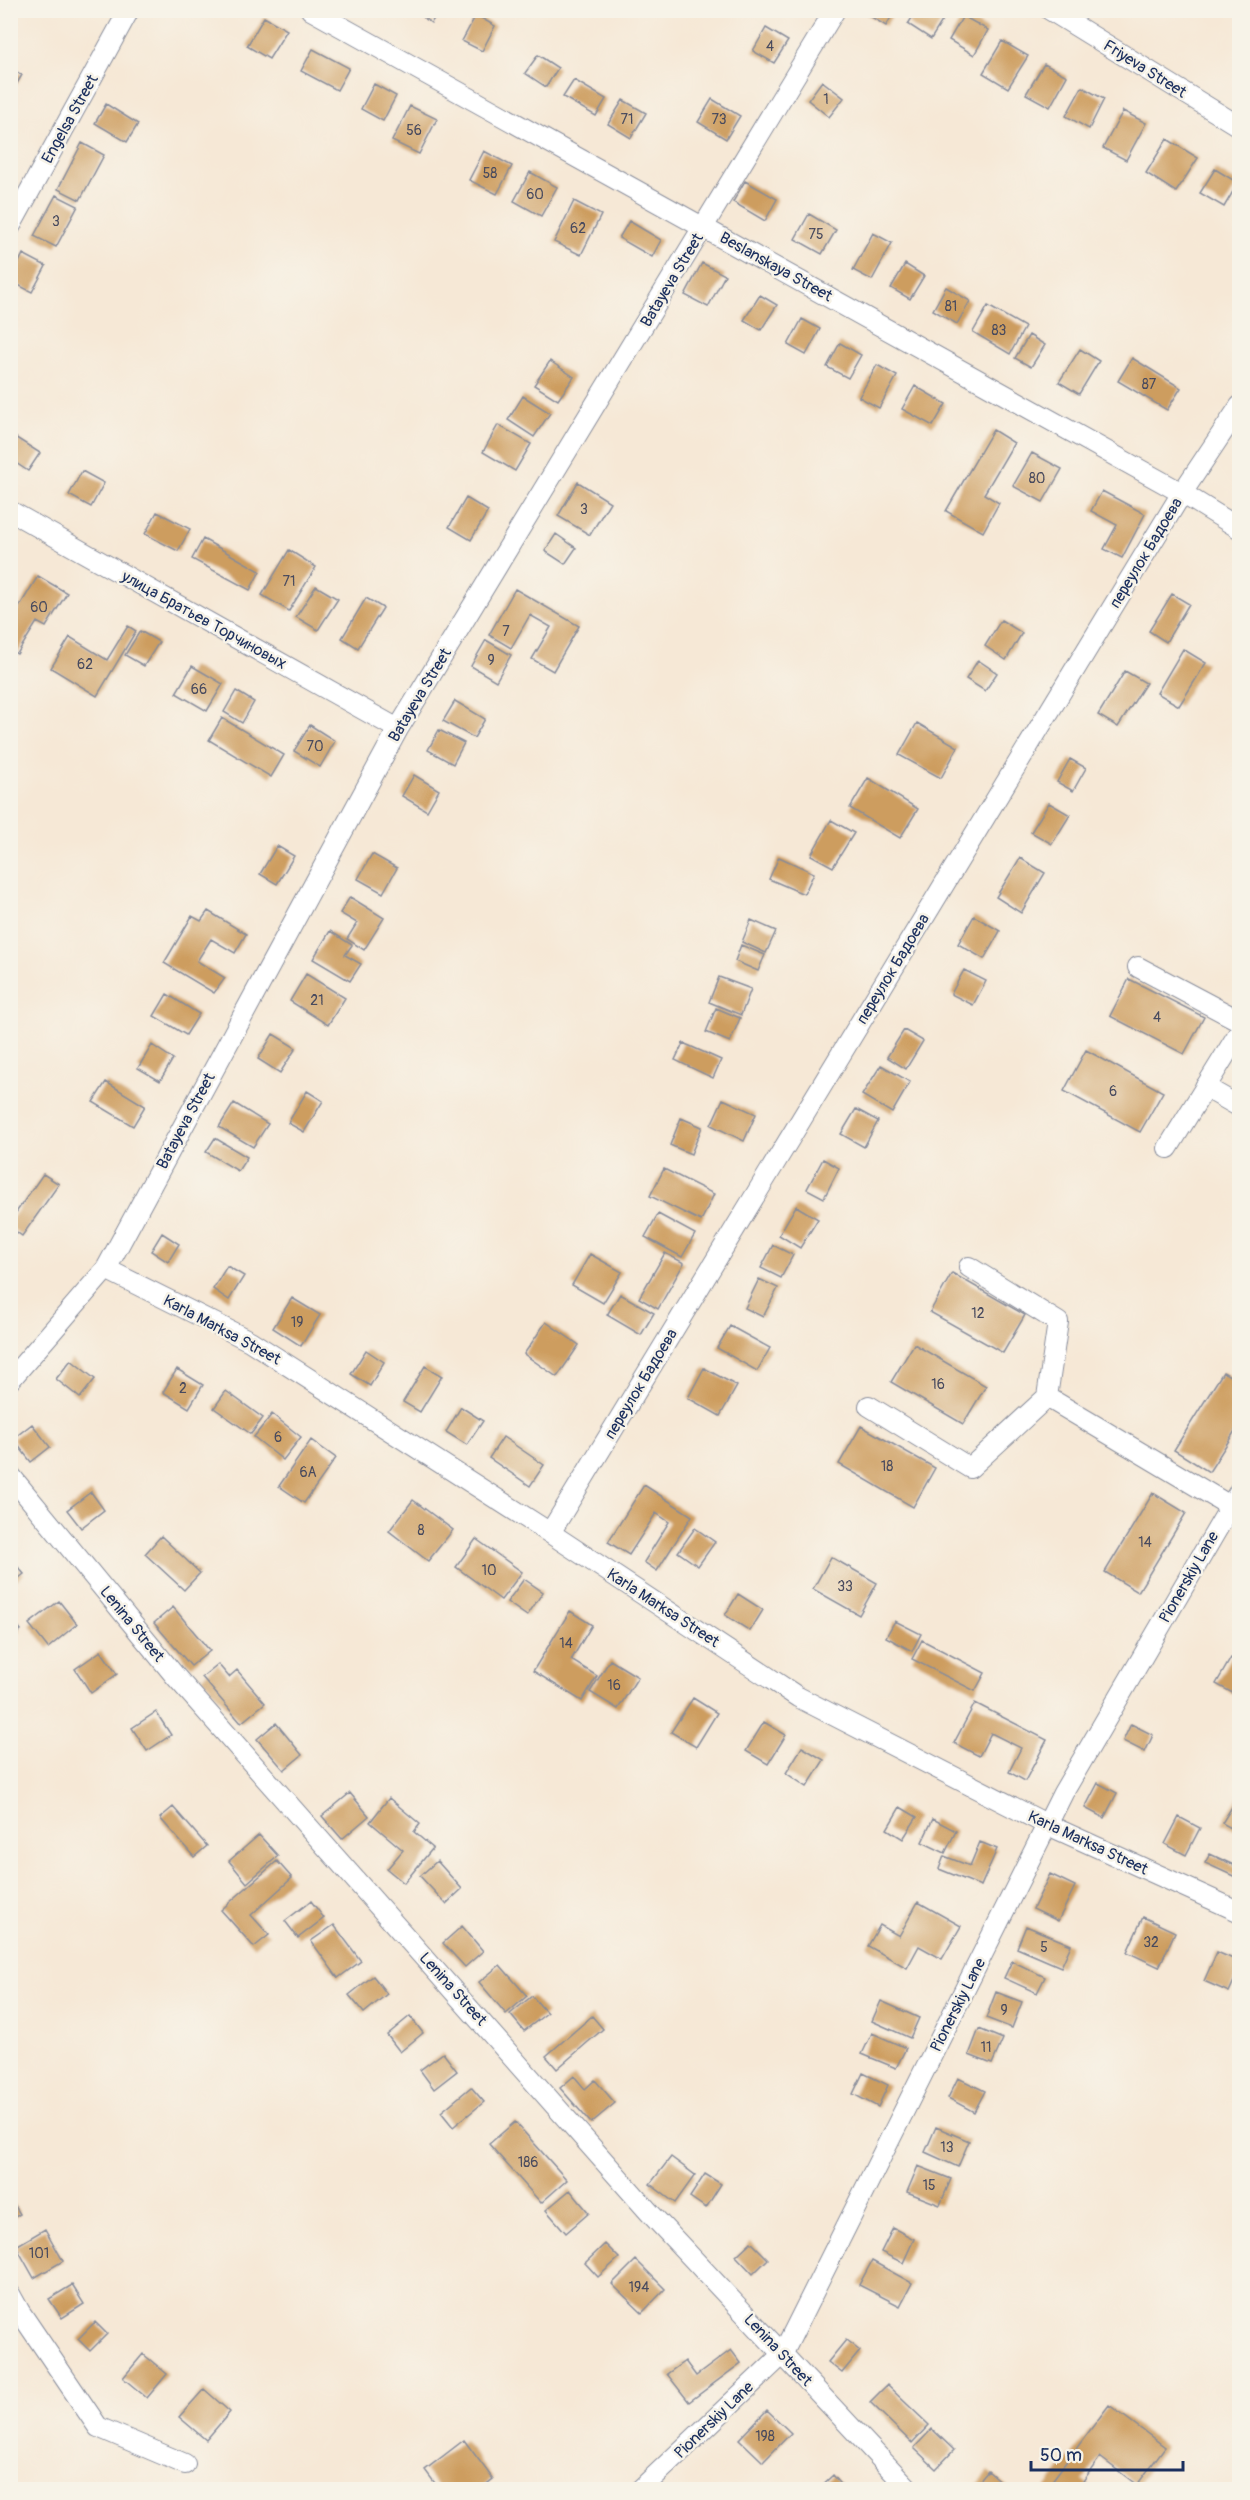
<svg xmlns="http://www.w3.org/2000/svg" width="1250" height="2500" font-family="Pangolin,sans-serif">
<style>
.building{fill:#cd9d5e}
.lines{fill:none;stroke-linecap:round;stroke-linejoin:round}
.minor-casing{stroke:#888c9a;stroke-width:22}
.minor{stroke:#fff;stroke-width:20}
.labels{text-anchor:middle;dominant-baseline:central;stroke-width:5;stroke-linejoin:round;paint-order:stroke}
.number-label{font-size:14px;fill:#484a5e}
.street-label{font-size:16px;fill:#1b2f5e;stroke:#f7f3e8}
</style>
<rect width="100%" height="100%" fill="#f7f3e8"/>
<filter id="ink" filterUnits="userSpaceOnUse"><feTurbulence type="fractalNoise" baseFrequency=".0167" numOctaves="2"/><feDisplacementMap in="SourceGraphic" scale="12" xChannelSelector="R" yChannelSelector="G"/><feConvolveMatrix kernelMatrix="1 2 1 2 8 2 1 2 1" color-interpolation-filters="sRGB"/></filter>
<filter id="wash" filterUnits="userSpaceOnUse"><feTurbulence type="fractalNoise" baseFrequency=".008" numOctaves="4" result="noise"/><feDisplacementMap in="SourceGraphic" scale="24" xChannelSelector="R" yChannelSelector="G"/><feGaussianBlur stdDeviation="1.35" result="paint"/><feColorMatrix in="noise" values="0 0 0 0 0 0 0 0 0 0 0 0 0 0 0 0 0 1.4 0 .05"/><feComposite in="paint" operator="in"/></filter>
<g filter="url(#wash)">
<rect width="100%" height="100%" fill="#f6e8d6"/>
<g id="blocks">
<path class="building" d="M413 10H440L431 23Z
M867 10H895L886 26 865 13Z
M917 10H949L931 39 908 24Z
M476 15 495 26 482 51 462 41Z
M963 16 988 30 974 55 949 40Z
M264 17 287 30 269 59 247 46Z
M766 28 788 41 774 63 753 51Z
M1002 41 1028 56 1008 88 983 73Z
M313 49 349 68 337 90 301 71Z
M538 55 558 68 546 87 525 73Z
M1044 64 1067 76 1050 107 1026 94Z
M10 68 22 75 10 95Z
M574 80 606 99 596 116 563 97Z
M822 81 844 98 829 117 808 100Z
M374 84 396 96 383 121 361 109Z
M1082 87 1104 99 1089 129 1066 116Z
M712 99 740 116 726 139 698 122Z
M623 100 646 113 631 138 608 124Z
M106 104 138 124 127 142 95 123Z
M410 106 437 119 419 154 392 141Z
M1123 111 1146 123 1126 160 1103 148Z
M1167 139 1198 158 1176 192 1146 173Z
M82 143 104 155 80 200 58 189Z
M484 151 512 166 497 194 469 180Z
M1215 169 1238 183 1224 207 1200 193Z
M530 172 557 187 541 216 514 201Z
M745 181 777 199 765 221 733 202Z
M56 195 78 206 56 247 34 236Z
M574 201 601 215 581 255 554 242Z
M809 214 836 230 822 254 795 239Z
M629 221 661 240 652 257 619 238Z
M873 233 892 243 872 280 853 270Z
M23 254 46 266 32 292 10 281Z
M702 263 725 275 708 307 685 295Z
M905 264 924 276 910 299 891 288Z
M946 287 970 301 957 324 933 310Z
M760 295 777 305 761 330 744 320Z
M988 306 1025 327 1010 354 973 332Z
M802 319 820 329 806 355 788 345Z
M1029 335 1045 345 1031 367 1015 358Z
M840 343 861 355 848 378 827 367Z
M1080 349 1099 361 1079 394 1059 382Z
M1132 358 1181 388 1167 410 1118 381Z
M550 361 574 377 558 400 534 385Z
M877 365 897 376 879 408 859 397Z
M915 386 946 404 933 426 902 409Z
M523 396 550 413 534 437 508 420Z
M498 425 531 444 515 471 483 452Z
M993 430 1014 443 984 494 999 503 983 532 946 511Z
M10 434 40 453 28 471 10 459Z
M1032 453 1062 469 1043 502 1013 486Z
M82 471 104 483 91 507 69 495Z
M578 482 610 502 590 535 558 516Z
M1102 491 1145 514 1122 558 1104 549 1117 525 1091 511Z
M466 498 488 511 471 540 449 527Z
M157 512 190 529 178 551 145 534Z
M556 534 576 548 565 564 545 551Z
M203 539 260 571 250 590 192 559Z
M289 550 316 567 289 611 262 595Z
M38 576 67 593 46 627 37 622 17 654 10 650V622Z
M316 586 338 599 318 630 296 617Z
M515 589 579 626 553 671 532 659 551 627 530 615 511 648 489 635Z
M1172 594 1189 604 1166 642 1149 631Z
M366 598 383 608 358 648 342 638Z
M1001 620 1022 633 1006 660 985 646Z
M128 626 136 631 97 696 51 668 70 637 107 660Z
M140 631 159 642 144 666 125 655Z
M486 640 511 655 496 681 471 666Z
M1183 649 1206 663 1179 706 1157 693Z
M978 660 997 673 985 691 966 679Z
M192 666 223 684 207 711 176 693Z
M1125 671 1146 683 1118 727 1098 715Z
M236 691 254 702 242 723 224 712Z
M455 701 485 719 474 738 443 721Z
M222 718 284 755 271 777 209 740Z
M917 723 958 747 941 778 899 755Z
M310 725 335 741 320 767 294 751Z
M439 730 464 743 453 764 428 750Z
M1070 759 1086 768 1073 791 1057 782Z
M414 775 439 790 427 811 402 796Z
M868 778 918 809 900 838 850 808Z
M1049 803 1070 815 1052 844 1031 832Z
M831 820 854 833 833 867 811 855Z
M277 846 294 856 277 884 260 874Z
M372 854 397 868 383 893 358 879Z
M779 857 814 873 804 894 769 879Z
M1020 858 1045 873 1021 913 996 897Z
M350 897 384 918 364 950 347 939 357 923 340 913Z
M208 911 246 934 235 953 211 939 197 961 225 978 214 993 164 963 192 916 201 921Z
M974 916 1000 931 984 959 958 944Z
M751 920 776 931 766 953 742 942Z
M330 931 352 945 345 955 361 964 350 981 313 959Z
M741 945 765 955 758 971 735 961Z
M964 970 986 981 973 1005 951 994Z
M306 974 345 998 328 1025 290 1001Z
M719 977 751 989 741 1015 709 1002Z
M1129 979 1204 1017 1184 1054 1110 1016Z
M167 994 199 1014 186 1035 154 1016Z
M716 1008 740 1018 730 1042 706 1032Z
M904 1030 923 1041 906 1069 887 1057Z
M273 1034 296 1048 280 1073 258 1059Z
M683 1043 721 1060 713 1078 675 1060Z
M152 1045 173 1059 160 1081 138 1068Z
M1086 1050 1163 1092 1140 1132 1064 1091Z
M881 1065 910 1082 892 1113 862 1095Z
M106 1082 145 1106 133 1126 93 1102Z
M307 1091 323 1101 304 1132 288 1123Z
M723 1099 756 1114 744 1141 711 1125Z
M234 1103 268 1124 253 1147 219 1127Z
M856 1109 878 1121 864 1147 841 1134Z
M681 1118 702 1127 691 1154 670 1145Z
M215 1138 247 1157 238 1171 206 1152Z
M823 1159 839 1168 824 1198 807 1189Z
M664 1169 714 1194 701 1221 650 1196Z
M43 1174 59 1184 22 1236 10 1227V1221Z
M796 1206 818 1219 800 1248 779 1235Z
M658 1214 695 1234 682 1257 645 1237Z
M162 1233 179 1244 168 1262 151 1251Z
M773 1245 793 1255 781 1278 761 1268Z
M665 1253 684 1263 658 1309 639 1298Z
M590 1254 622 1272 603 1303 572 1285Z
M227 1266 244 1276 229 1300 213 1289Z
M952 1273 1025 1315 1003 1353 930 1312Z
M759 1279 778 1288 763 1317 745 1308Z
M620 1294 654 1313 641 1335 607 1315Z
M292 1298 320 1315 301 1346 273 1328Z
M546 1322 579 1345 557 1377 524 1354Z
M730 1326 770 1348 757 1371 717 1348Z
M914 1344 986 1386 963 1424 891 1382Z
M366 1350 384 1362 370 1386 351 1374Z
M71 1360 95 1379 80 1398 56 1379Z
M425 1366 442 1376 420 1412 403 1402Z
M704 1368 737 1386 720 1416 688 1398Z
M177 1369 203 1385 189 1408 163 1392Z
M1223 1372 1240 1382V1423L1209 1472 1174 1450Z
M226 1391 263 1418 251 1434 214 1408Z
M461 1407 483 1421 467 1445 446 1432Z
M272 1414 301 1437 283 1460 254 1437Z
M32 1424 50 1447 31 1462 13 1439Z
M861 1426 935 1468 913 1507 839 1464Z
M503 1437 544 1465 530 1486 489 1458Z
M311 1440 336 1458 304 1503 279 1486Z
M644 1485 692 1516 657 1571 644 1562 669 1522 656 1513 629 1555 608 1542Z
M91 1492 104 1510 81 1528 67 1510Z
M1153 1493 1186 1513 1138 1592 1105 1572Z
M413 1500 453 1530 428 1561 389 1531Z
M695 1528 715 1542 698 1566 678 1552Z
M161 1536 200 1573 184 1590 145 1554Z
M476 1539 522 1572 501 1600 456 1567Z
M831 1557 877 1583 859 1615 813 1589Z
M10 1558 24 1574 10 1585Z
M524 1579 543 1592 527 1616 507 1602Z
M738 1594 763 1610 750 1631 725 1615Z
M59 1601 77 1624 48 1648 29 1624Z
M173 1607 210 1651 191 1666 154 1623Z
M570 1611 592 1625 571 1660 597 1676 582 1701 533 1671Z
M10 1617 21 1630 10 1639Z
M895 1621 921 1634 912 1651 886 1637Z
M922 1640 985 1673 975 1691 912 1659Z
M101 1651 117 1674 91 1693 75 1669Z
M1231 1658 1240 1662V1697L1216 1684Z
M610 1660 638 1677 618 1709 590 1692Z
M218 1664 229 1677 237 1670 265 1703 241 1723 202 1677Z
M693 1698 717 1713 696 1747 671 1732Z
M975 1703 1047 1740 1025 1781 1009 1772 1021 1748 991 1733 979 1756 954 1743Z
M156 1712 171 1735 147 1751 132 1728Z
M764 1722 786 1735 768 1764 746 1751Z
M276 1723 302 1755 284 1770 257 1739Z
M1131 1724 1153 1735 1145 1752 1123 1741Z
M802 1747 824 1760 807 1787 786 1773Z
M1098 1783 1117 1793 1104 1818 1085 1808Z
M350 1793 369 1816 342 1839 322 1816Z
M1240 1794V1833L1222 1823Z
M389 1798 420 1824 414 1832 433 1848 404 1883 387 1869 403 1850 370 1822Z
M173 1807 207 1846 194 1857 160 1818Z
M900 1807 917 1817 903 1839 887 1829Z
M1179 1817 1200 1828 1186 1855 1165 1844Z
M933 1819 956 1831 945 1853 922 1842Z
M259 1835 278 1856 247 1883 229 1861Z
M980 1842 997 1849 981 1886 939 1869 944 1856 970 1866Z
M1210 1854 1240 1868V1879L1205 1863Z
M277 1861 292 1878 251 1915 269 1935 254 1947 221 1910Z
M437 1861 462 1889 446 1904 420 1876Z
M1050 1874 1075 1886 1058 1921 1033 1909Z
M311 1901 324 1918 298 1938 285 1921Z
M918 1902 961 1926 942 1959 919 1946 907 1968 868 1946 880 1925 899 1936Z
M1143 1917 1175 1932 1159 1967 1127 1952Z
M334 1925 361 1961 338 1978 311 1941Z
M462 1926 483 1951 465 1967 443 1943Z
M1026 1926 1071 1945 1061 1967 1017 1948Z
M1217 1952 1240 1962V1968L1229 1992 1204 1981Z
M1012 1961 1045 1977 1037 1993 1004 1978Z
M500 1965 527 1996 506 2014 479 1982Z
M373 1976 387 1994 364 2013 349 1995Z
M996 1992 1022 2002 1012 2028 986 2018Z
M532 1996 547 2013 524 2031 510 2014Z
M881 2001 919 2018 910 2038 872 2021Z
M410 2016 423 2033 400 2052 387 2035Z
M592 2016 603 2029 557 2069 546 2056Z
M979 2029 1003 2039 992 2064 969 2055Z
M872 2033 906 2048 896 2068 862 2054Z
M443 2053 457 2071 434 2089 420 2070Z
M863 2073 888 2085 878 2107 853 2094Z
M574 2076 585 2089 595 2080 615 2103 591 2123 560 2088Z
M958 2078 985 2091 974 2112 948 2098Z
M471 2087 484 2102 453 2127 441 2112Z
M515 2122 567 2180 541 2203 489 2144Z
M936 2127 969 2141 958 2167 925 2152Z
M671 2157 695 2175 675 2203 650 2184Z
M918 2166 951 2179 940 2205 907 2192Z
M705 2174 721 2184 706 2208 690 2197Z
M570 2190 589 2213 566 2233 546 2210Z
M10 2198 20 2214 10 2220Z
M893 2228 914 2239 903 2263 881 2252Z
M45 2229 63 2261 34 2278 16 2246Z
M751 2242 768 2259 753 2274 736 2256Z
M605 2244 619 2258 598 2277 585 2263Z
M636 2260 665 2289 642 2313 612 2284Z
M872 2261 912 2283 900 2306 859 2285Z
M72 2285 84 2304 62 2318 49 2299Z
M95 2322 107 2334 90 2351 78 2339Z
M846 2340 860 2351 842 2373 828 2362Z
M731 2350 741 2363 689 2402 667 2374 685 2361 696 2376Z
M143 2354 167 2374 147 2398 123 2378Z
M887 2385 929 2425 912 2443 870 2402Z
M204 2389 230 2412 206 2440 179 2417Z
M1109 2405 1165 2447 1137 2485 1100 2457 1083 2481 1094 2490H1045Z
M767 2410 791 2433 763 2462 739 2439Z
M932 2429 954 2450 936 2469 914 2448Z
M464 2440 493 2479 479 2490H440L425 2470Z
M988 2471 1010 2490H972Z
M833 2475 846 2490H817Z"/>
</g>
</g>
<g filter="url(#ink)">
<use href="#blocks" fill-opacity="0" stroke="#888c9a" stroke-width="1.5"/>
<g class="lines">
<g class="minor-casing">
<path id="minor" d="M311 10 1182 493 1240 529
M1050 10 1240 127
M10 227 129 10
M10 511 398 729
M1138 967 1240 1021
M1205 1087 1240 1107
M1168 1148 1240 1031
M969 1267 1058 1322 1047 1397
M106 1269 250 1341 550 1533 798 1697 1048 1825 1240 1912
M10 1380 106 1269 398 729 835 10
M869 1406 970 1468 1047 1397 1230 1506
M10 1475 176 1677 649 2212 910 2490
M550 1533 1182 493 1240 406
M10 2294 20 2312 98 2427 185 2464
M640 2490 782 2355 1063 1793 1240 1490"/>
</g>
<use href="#minor" class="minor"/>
</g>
</g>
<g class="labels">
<g class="number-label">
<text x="770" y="46">4</text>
<text x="826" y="99">1</text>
<text x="627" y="119">71</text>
<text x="719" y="119">73</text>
<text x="414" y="130">56</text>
<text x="490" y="173">58</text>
<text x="535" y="194">60</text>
<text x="56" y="221">3</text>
<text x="578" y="228">62</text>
<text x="816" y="234">75</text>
<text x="951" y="306">81</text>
<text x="999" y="330">83</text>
<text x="1149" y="384">87</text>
<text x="1037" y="478">80</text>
<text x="584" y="509">3</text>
<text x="289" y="581">71</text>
<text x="39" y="607">60</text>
<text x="506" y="631">7</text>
<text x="491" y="660">9</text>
<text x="85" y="664">62</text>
<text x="199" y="689">66</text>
<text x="315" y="746">70</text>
<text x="317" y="1000">21</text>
<text x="1157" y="1017">4</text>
<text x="1113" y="1091">6</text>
<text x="978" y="1313">12</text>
<text x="297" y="1322">19</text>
<text x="938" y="1384">16</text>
<text x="183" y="1388">2</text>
<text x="278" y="1437">6</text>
<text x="887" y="1466">18</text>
<text x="308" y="1472">6А</text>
<text x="421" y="1530">8</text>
<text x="1145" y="1542">14</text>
<text x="489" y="1570">10</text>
<text x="845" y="1586">33</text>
<text x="566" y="1643">14</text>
<text x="614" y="1685">16</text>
<text x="1151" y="1942">32</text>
<text x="1044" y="1947">5</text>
<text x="1004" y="2010">9</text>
<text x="986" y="2047">11</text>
<text x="947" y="2147">13</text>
<text x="528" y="2162">186</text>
<text x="929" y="2185">15</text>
<text x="39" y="2253">101</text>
<text x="639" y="2287">194</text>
<text x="765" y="2436">198</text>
</g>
<g class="street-label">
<text transform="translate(1145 69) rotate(32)">Friyeva Street</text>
<text transform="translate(70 119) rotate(-61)">Engelsa Street</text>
<text transform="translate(776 267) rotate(29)">Beslanskaya Street</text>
<text transform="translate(672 280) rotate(-59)">Batayeva Street</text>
<text transform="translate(1146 553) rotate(-59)">переулок Бадоева</text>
<text transform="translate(204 620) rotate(29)">улица Братьев Торчиновых</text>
<text transform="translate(420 695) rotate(-59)">Batayeva Street</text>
<text transform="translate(893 969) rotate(-59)">переулок Бадоева</text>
<text transform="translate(186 1121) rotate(-62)">Batayeva Street</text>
<text transform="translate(222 1330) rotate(28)">Karla Marksa Street</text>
<text transform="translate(641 1384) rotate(-59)">переулок Бадоева</text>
<text transform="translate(1189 1577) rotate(-60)">Pionerskiy Lane</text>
<text transform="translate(663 1608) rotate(33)">Karla Marksa Street</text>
<text transform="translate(132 1624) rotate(51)">Lenina Street</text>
<text transform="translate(1088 1843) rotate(25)">Karla Marksa Street</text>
<text transform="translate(453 1989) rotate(48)">Lenina Street</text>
<text transform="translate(958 2005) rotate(-63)">Pionerskiy Lane</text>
<text transform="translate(778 2350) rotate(47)">Lenina Street</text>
<text transform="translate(714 2420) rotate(-44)">Pionerskiy Lane</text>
</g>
</g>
<rect width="1250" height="2500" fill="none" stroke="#f7f3e8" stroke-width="36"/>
<path d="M1031 2461v9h152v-9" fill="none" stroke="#1b2f5e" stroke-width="3"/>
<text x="1040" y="2461" font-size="18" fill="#1b2f5e" stroke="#f7f3e8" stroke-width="4.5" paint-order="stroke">50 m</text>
</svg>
